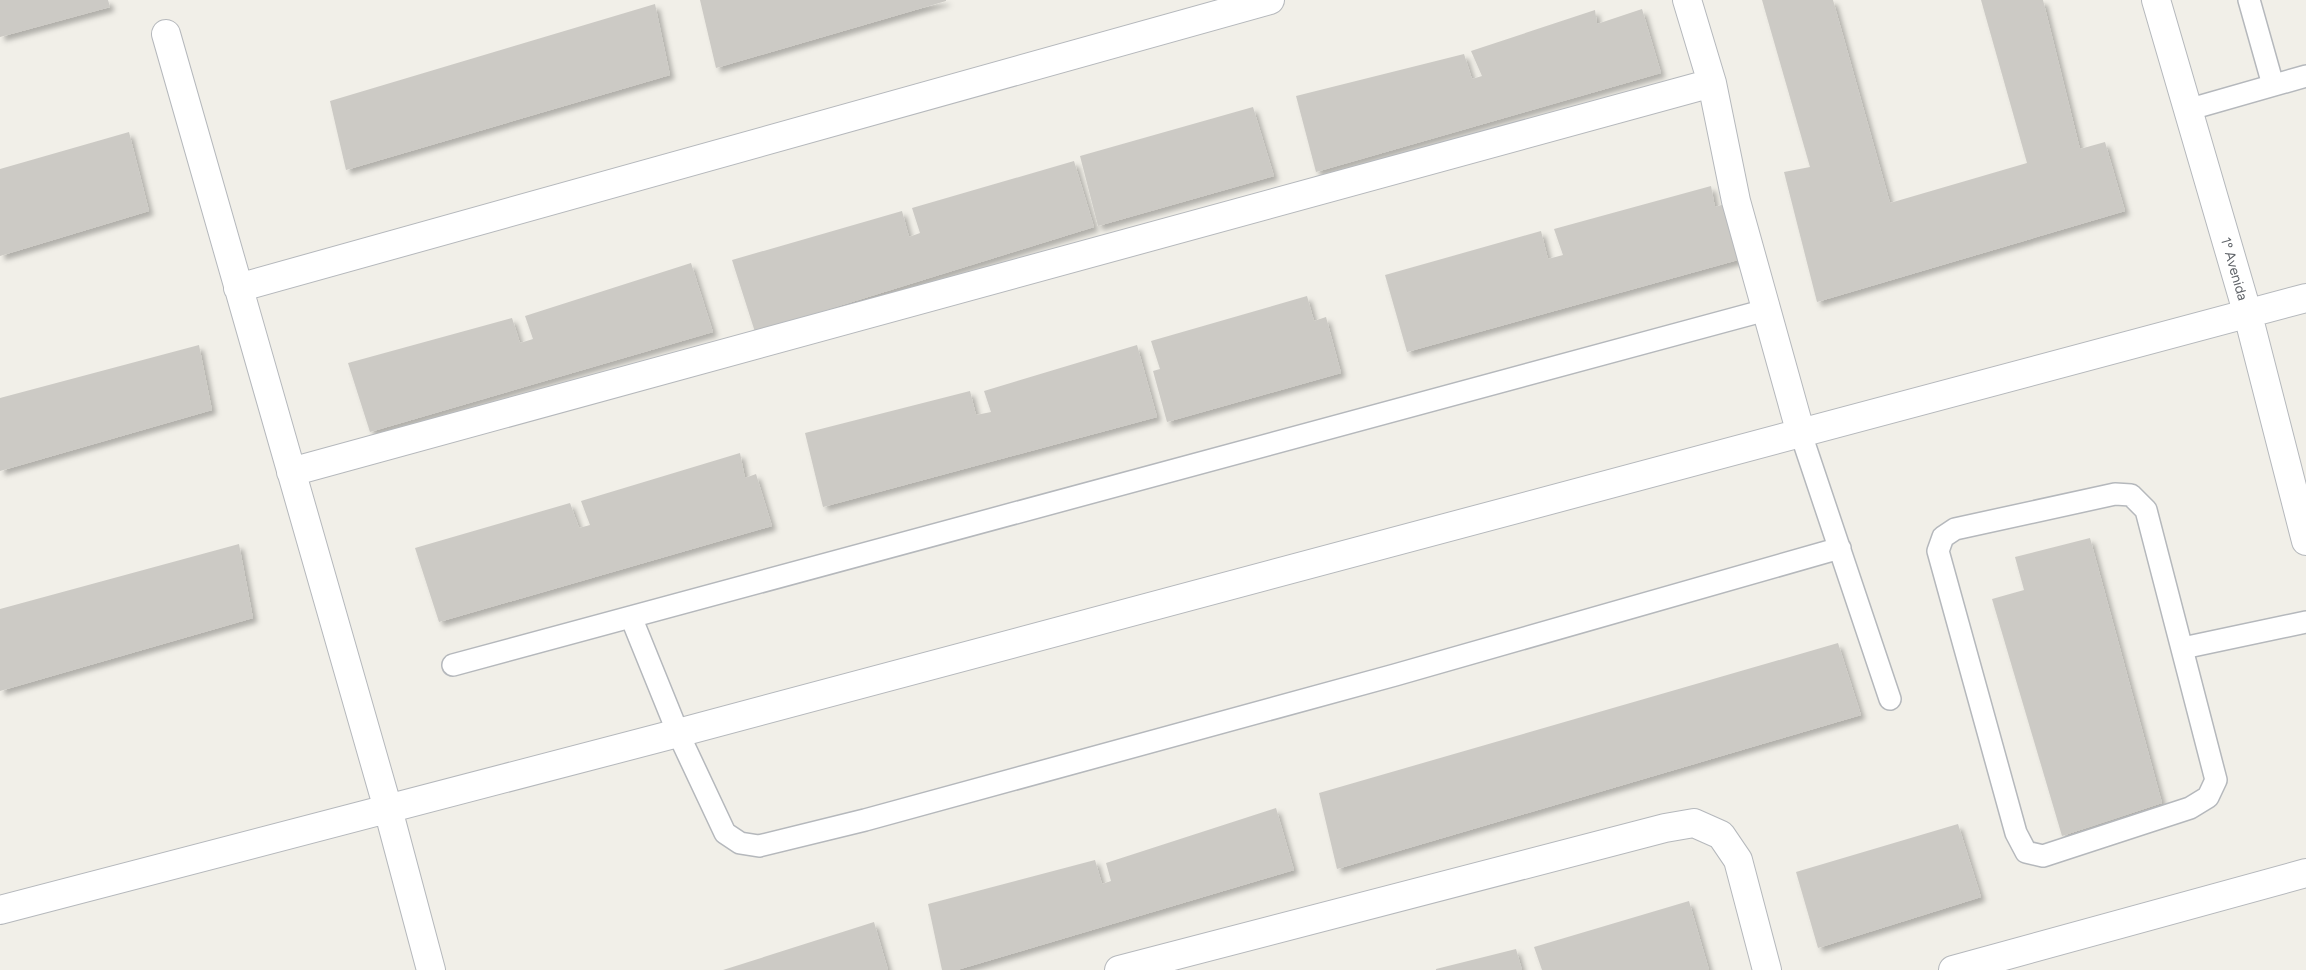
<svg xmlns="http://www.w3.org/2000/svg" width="2306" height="970" font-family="Figtree,sans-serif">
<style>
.building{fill:#cccac5;filter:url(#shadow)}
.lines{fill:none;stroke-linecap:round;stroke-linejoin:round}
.lane-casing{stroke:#b5b8bc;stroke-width:24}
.street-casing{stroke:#b5b8bc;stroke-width:30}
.lane{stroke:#fff;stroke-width:21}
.street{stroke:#fff;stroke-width:28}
.labels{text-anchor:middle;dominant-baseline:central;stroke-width:4;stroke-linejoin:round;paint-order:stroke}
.street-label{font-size:14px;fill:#5f6368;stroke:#fff}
</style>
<defs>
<filter id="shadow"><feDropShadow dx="4.5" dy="4.5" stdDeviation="2.5" flood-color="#0004"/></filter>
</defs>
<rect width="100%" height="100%" fill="#f1efe8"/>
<path class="building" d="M0 0H108L110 7 0 37Z
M700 0H946V1L716 68Z
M1762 0H1833L1890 203 2027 163 1981 0H2043L2080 149 2105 142 2125 211 1817 302 1784 172 1810 167Z
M655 4 670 75 346 170 330 101Z
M1642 9 1661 73 1316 172 1296 96 1464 54 1472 79 1482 76 1471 51 1595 10 1597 24Z
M1253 107 1274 176 1098 226 1080 156Z
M129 132 149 211 0 256V169Z
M1074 161 1094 227 755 332 732 260 902 211 909 237 920 233 912 208Z
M1711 186 1715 207 1728 203 1738 260 1407 352 1385 275 1541 231 1548 259 1563 255 1554 229Z
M691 263 713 332 370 432 348 363 512 318 520 343 533 339 525 316Z
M1307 296 1314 321 1326 317 1341 373 1167 422 1153 371 1160 369 1151 341Z
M199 345 212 410 0 471V398Z
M1137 345 1157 417 823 507 805 433 970 391 976 415 991 412 984 391Z
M740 453 745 478 756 474 772 526 439 622 415 548 570 503 579 528 590 525 581 501Z
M2090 538 2162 803 2062 836 1992 599 2024 590 2015 557Z
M239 544 253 618 0 691V609Z
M1838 643 1861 715 1337 869 1319 793Z
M1276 808 1294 870 957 970H942L928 904 1095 860 1102 884 1111 881 1106 863Z
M1958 824 1981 897 1818 948 1796 872Z
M1689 901 1709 970H1542L1534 947Z
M874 922 888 970H723Z
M1516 949 1522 970H1436V969Z"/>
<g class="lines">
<g class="lane-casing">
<path id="lane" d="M2249 0 2273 85
M2187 110 2306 76
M1801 434 1890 699
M2115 494 2131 495 2146 510 2216 780 2208 797 2190 808 2043 856 2026 852 2016 833 1938 551 1943 537 1955 529Z
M631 617 678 733 725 833 740 843 759 846 865 820 1395 675 1840 548
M2183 648 2306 622
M453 665 1766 310"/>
</g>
<g class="street-casing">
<path id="street" d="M1687 0 1712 83 1736 201 1801 434
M2156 0 2248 315 2306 541
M166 34 388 809 431 970
M238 288 1270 0
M291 472 1712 83
M0 910 678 733 2306 298
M1119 970 1665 828 1694 823 1721 835 1738 860 1767 970
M1953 970 2306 873"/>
</g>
<use href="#lane" class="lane"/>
<use href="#street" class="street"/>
</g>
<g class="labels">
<g class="street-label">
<text transform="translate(2234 269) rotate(74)">1º Avenida</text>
</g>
</g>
</svg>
